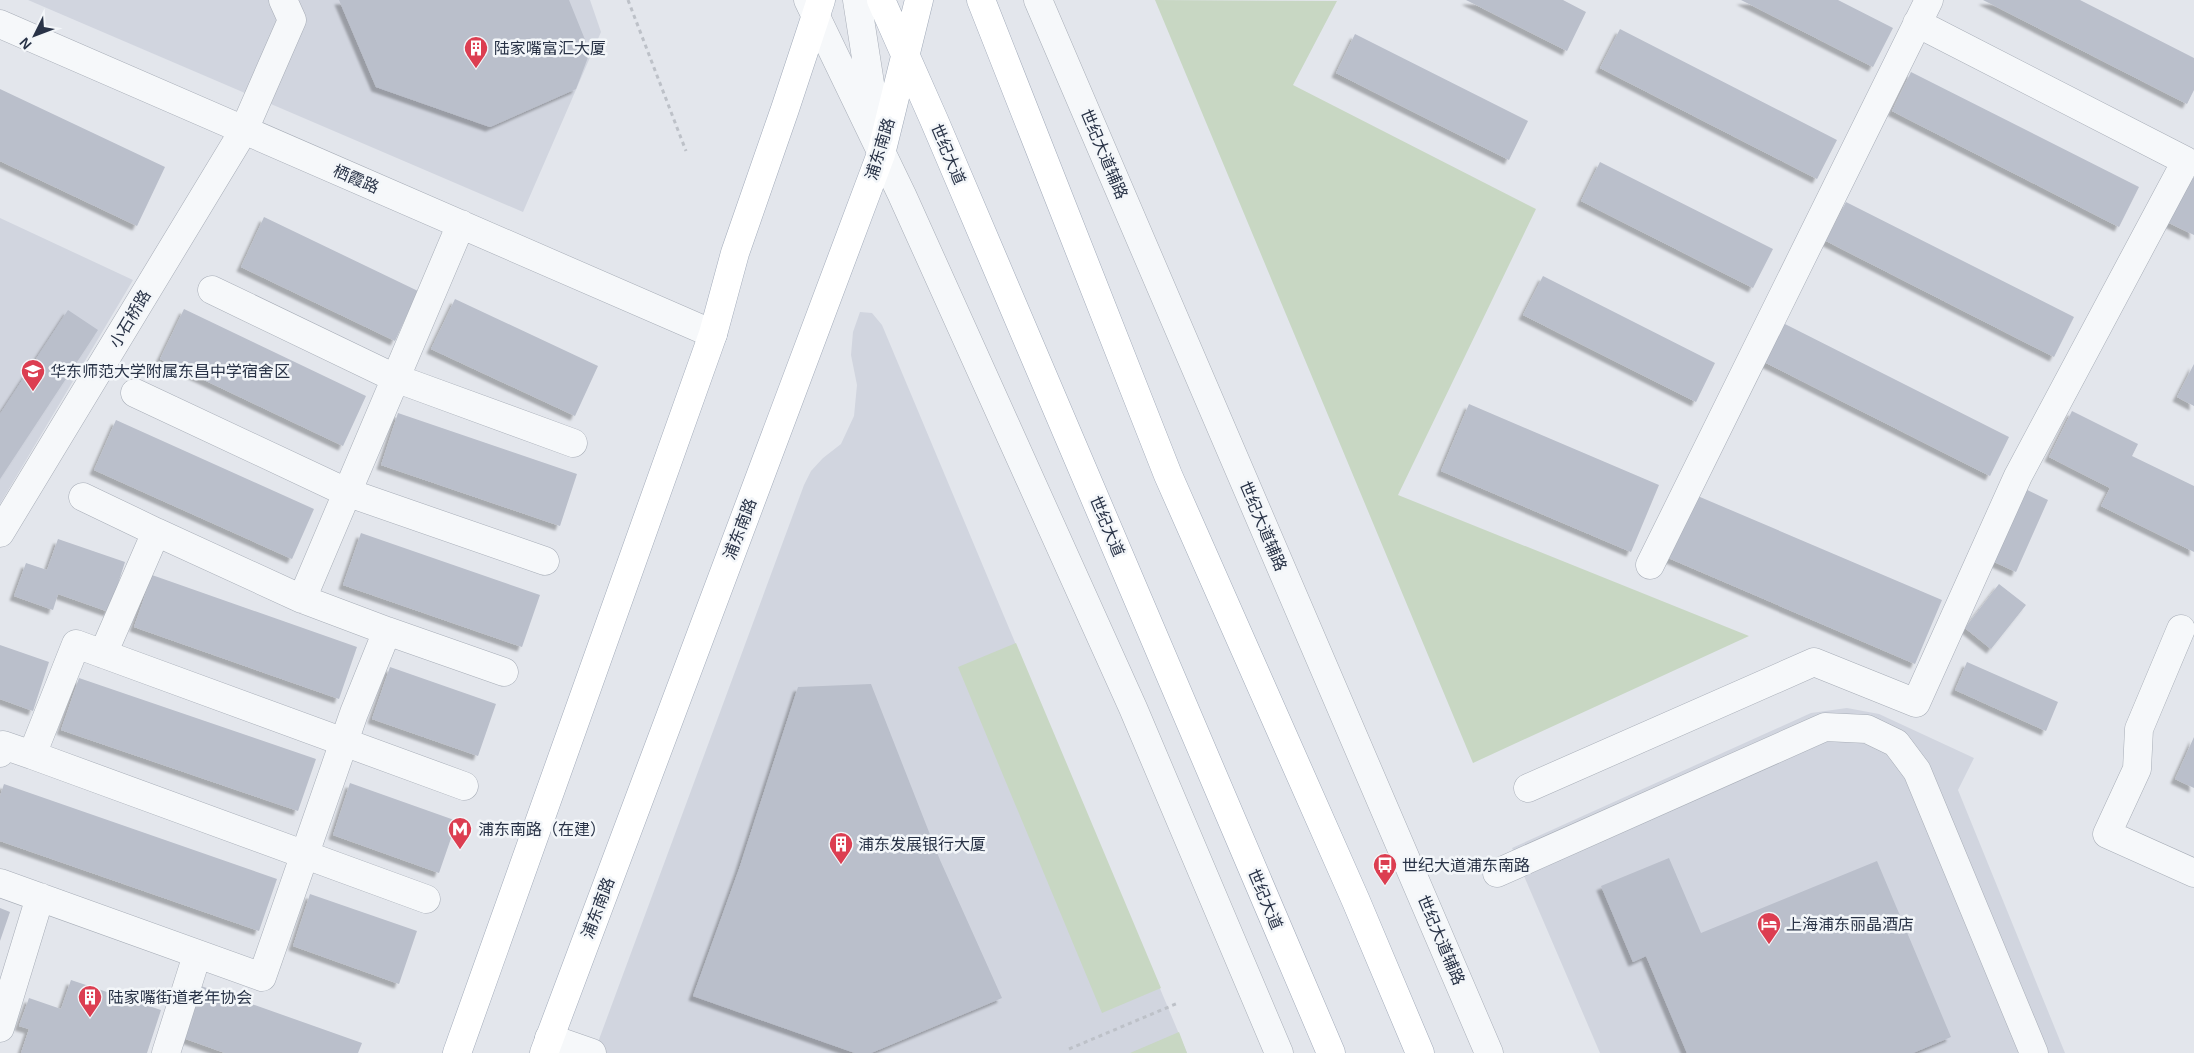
<svg xmlns="http://www.w3.org/2000/svg" width="2194" height="1053" font-family="Helvetica,'Noto Sans SC',sans-serif">
<style>
.built{fill:#d1d5df}
.green{fill:#c8d7c3}
.building{fill:#babfcb;filter:url(#shadow)}
.lines{fill:none;stroke-linecap:round;stroke-linejoin:round}
.minor-casing{stroke:#a7adb7;stroke-width:29}
.major-casing{stroke:#a1aab9;stroke-width:29}
.path{stroke:#bdc1c8;stroke-width:3;stroke-dasharray:4 4;stroke-linecap:butt}
.minor{stroke:#f6f8fa;stroke-width:28}
.major{stroke:#fff;stroke-width:28}
.labels{text-anchor:middle;dominant-baseline:central;stroke-width:5;stroke-linejoin:round;paint-order:stroke}
.poi-label{font-size:16px;fill:#293347;stroke:#f3f6f9;text-anchor:start}
.street-label{font-size:16px;fill:#293347;stroke:#f3f6f9}
</style>
<defs>
<filter id="shadow"><feDropShadow dx="-4.5" dy="4.5" stdDeviation="1" flood-color="#0004"/></filter>
</defs>
<rect width="100%" height="100%" fill="#e3e6ec"/>
<path class="built" d="M28 0H590L601 32 523 212Z
M0 218 133 280 0 504Z
M860 312 872 313 882 325 1187 1053H594L804 485 811 471 823 458 841 444 854 416 857 385 851 355 853 332Z
M1847 708 1879 714 1974 758 1958 790 2065 1053H1600L1512 848 1811 713Z"/>
<path class="green" d="M1155 0 1337 1 1293 85 1536 209 1398 495 1749 636 1473 763Z
M1016 643 1161 988 1102 1013 958 667Z
M1179 1032 1187 1053H1130Z"/>
<path class="building" d="M339 0H569L590 52 576 89 490 127 376 87Z
M1466 0H1563L1586 12 1567 51Z
M1741 0H1838L1893 28 1873 67Z
M1983 0H2080L2194 58V90L2187 104Z
M1620 29 1837 140 1817 179 1600 68Z
M1355 34 1528 121 1509 160 1336 73Z
M1911 72 2139 187 2119 227 1892 111Z
M0 89 165 167 137 226 0 161Z
M1600 162 1773 249 1753 288 1581 201Z
M2192 177 2194 178V235L2169 223Z
M1846 202 2074 317 2054 357 1826 241Z
M264 217 418 291 395 341 241 267Z
M1543 276 1715 363 1696 402 1523 315Z
M455 299 598 366 575 416 431 349Z
M184 309 366 396 343 446 160 359Z
M68 310 98 330 0 479V414Z
M1781 322 2009 437 1990 476 1762 361Z
M2194 364V406L2177 397Z
M1469 404 1659 485 1631 552 1441 471Z
M2072 411 2138 444 2132 456 2194 486V552L2101 506 2110 488 2049 457Z
M398 413 577 474 560 526 381 465Z
M116 420 314 509 292 559 94 470Z
M2023 488 2048 500 2016 572 1990 560Z
M1693 494 1942 600 1915 664 1666 557Z
M361 533 540 595 522 647 343 585Z
M58 539 125 562 109 612 58 594 53 610 14 596 26 563 47 570Z
M152 575 357 647 339 699 134 627Z
M1999 584 2026 605 1991 649 1965 628Z
M0 645 49 662 33 711 0 699Z
M1967 662 2058 702 2046 731 1955 690Z
M390 667 496 704 478 756 372 719Z
M79 678 316 759 298 811 61 730Z
M871 684 940 860 1002 998 871 1053H855L693 996 739 869 798 687Z
M2194 737V788L2175 779Z
M350 783 457 821 439 873 333 835Z
M4 784 277 879 259 931 0 841V796Z
M1669 858 1701 933 1877 861 1951 1037 1913 1053H1687L1646 956 1633 962 1601 886Z
M310 894 417 931 399 984 293 946Z
M0 908 10 912 0 941Z
M71 980 161 1010 147 1053H21L29 1029 19 1026 29 998 61 1009Z
M201 986 362 1043 358 1053H225L183 1038Z"/>
<g class="lines">
<g class="minor-casing">
<path id="minor" d="M808 0 902 195 1133 708 1279 1053
M857 0 876 122
M1038 0 1489 1053
M0 24 713 334
M212 290 395 378 573 443
M135 393 346 492 545 561
M83 497 156 532
M0 533 244 130 292 20 283 0
M1650 565 1929 0
M2181 629 2139 729 2137 769 2107 834 2194 873
M387 631 504 672
M103 654 156 532 302 599 461 224
M0 753 3 745 32 755 76 644 464 786
M32 755 426 899
M1528 788 1814 662 1916 703 2018 476 2186 161 1917 23
M1497 873 1825 727 1867 729 1896 743 1917 771 2034 1053
M0 883 262 977 354 713 387 631 302 599
M0 1028 40 897
M549 1038 592 1053
M166 1053 197 955"/>
</g>
<g class="major-casing">
<path id="major" d="M881 0 934 120 1331 1053
M981 0 1168 475 1356 901 1420 1053
M457 1053 713 334 735 253 785 109 821 0
M544 1053 881 154 919 0"/>
</g>
<path class="path" d="M628 0 686 151
M1069 1049 1178 1003"/>
<use href="#minor" class="minor"/>
<use href="#major" class="major"/>
</g>
<defs>
<g id="building-pin" transform="scale(1.25)"><path d="M0 17L-7.5 6A9.5 9.5 0 1 1 7.5 6Z" fill="#dc3e51" stroke="#f3f6f9"/><path d="M-4-6H4V6H1V3H-1V6H-4ZM-2.5-4.3h1.7v1.8h-1.7ZM.8-4.3h1.7v1.8H.8ZM-2.5-1h1.7V.8h-1.7ZM.8-1h1.7V.8H.8Z" fill="#fff"/></g>
<g id="school-pin" transform="scale(1.25)"><path d="M0 17L-7.5 6A9.5 9.5 0 1 1 7.5 6Z" fill="#dc3e51" stroke="#f3f6f9"/><path d="M0-5L7-2L0 1L-7-2ZM-4 1L0 2.5L4 1V4Q0 6-4 4Z" fill="#fff"/></g>
<g id="metro-pin" transform="scale(1.25)"><path d="M0 17L-7.5 6A9.5 9.5 0 1 1 7.5 6Z" fill="#dc3e51" stroke="#f3f6f9"/><path d="M-5.5 5V-5H-3L0 0L3-5H5.5V5H3V-.5L0 4L-3-.5V5Z" fill="#fff"/></g>
<g id="bus-pin" transform="scale(1.25)"><path d="M0 17L-7.5 6A9.5 9.5 0 1 1 7.5 6Z" fill="#dc3e51" stroke="#f3f6f9"/><path d="M-5-6H5V4H4V6H2V4H-2V6H-4V4H-5ZM-3.5-4V0h7V-4ZM-3.5 1.2v1.5H-2V1.2ZM2 1.2v1.5H3.5V1.2Z" fill="#fff"/></g>
<g id="hotel-pin" transform="scale(1.25)"><path d="M0 17L-7.5 6A9.5 9.5 0 1 1 7.5 6Z" fill="#dc3e51" stroke="#f3f6f9"/><path d="M-6-4.5h1.5V1H6V5H4.5V3h-9V5H-6ZM-4 0a1.8 1.8 0 1 1 3.6 0ZM.5 0V-2.5h3Q6-2.5 6 0Z" fill="#fff"/></g>
</defs>
<g fill-rule="evenodd">
<use href="#building-pin" x="476" y="48"/>
<use href="#school-pin" x="33" y="371"/>
<use href="#metro-pin" x="460" y="829"/>
<use href="#building-pin" x="841" y="844"/>
<use href="#bus-pin" x="1385" y="865"/>
<use href="#hotel-pin" x="1769" y="924"/>
<use href="#building-pin" x="90" y="997"/>
</g>
<g class="labels">
<g class="poi-label">
<text x="494" y="48">陆家嘴富汇大厦</text>
<text x="50" y="371">华东师范大学附属东昌中学宿舍区</text>
<text x="478" y="829">浦东南路（在建）</text>
<text x="858" y="844">浦东发展银行大厦</text>
<text x="1402" y="865">世纪大道浦东南路</text>
<text x="1786" y="924">上海浦东丽晶酒店</text>
<text x="108" y="997">陆家嘴街道老年协会</text>
</g>
<g class="street-label">
<text transform="translate(880 149) rotate(-73)">浦东南路</text>
<text transform="translate(948 154) rotate(67)">世纪大道</text>
<text transform="translate(1104 154) rotate(67)">世纪大道辅路</text>
<text transform="translate(356 179) rotate(23)">栖霞路</text>
<text transform="translate(130 319) rotate(-59)">小石桥路</text>
<text transform="translate(1107 526) rotate(67)">世纪大道</text>
<text transform="translate(1263 526) rotate(67)">世纪大道辅路</text>
<text transform="translate(740 529) rotate(-69)">浦东南路</text>
<text transform="translate(1265 899) rotate(67)">世纪大道</text>
<text transform="translate(598 908) rotate(-69)">浦东南路</text>
<text transform="translate(1441 940) rotate(67)">世纪大道辅路</text>
</g>
</g>
<g transform="translate(35 35) rotate(228)" stroke="#f3f6f9" stroke-width="4" paint-order="stroke">
<path d="M0-4L9 19L0 12L-9 19Z" fill="#293347"/>
<text y="-8" font-size="14" font-weight="bold" text-anchor="middle" fill="#293347">N</text>
</g>
</svg>
